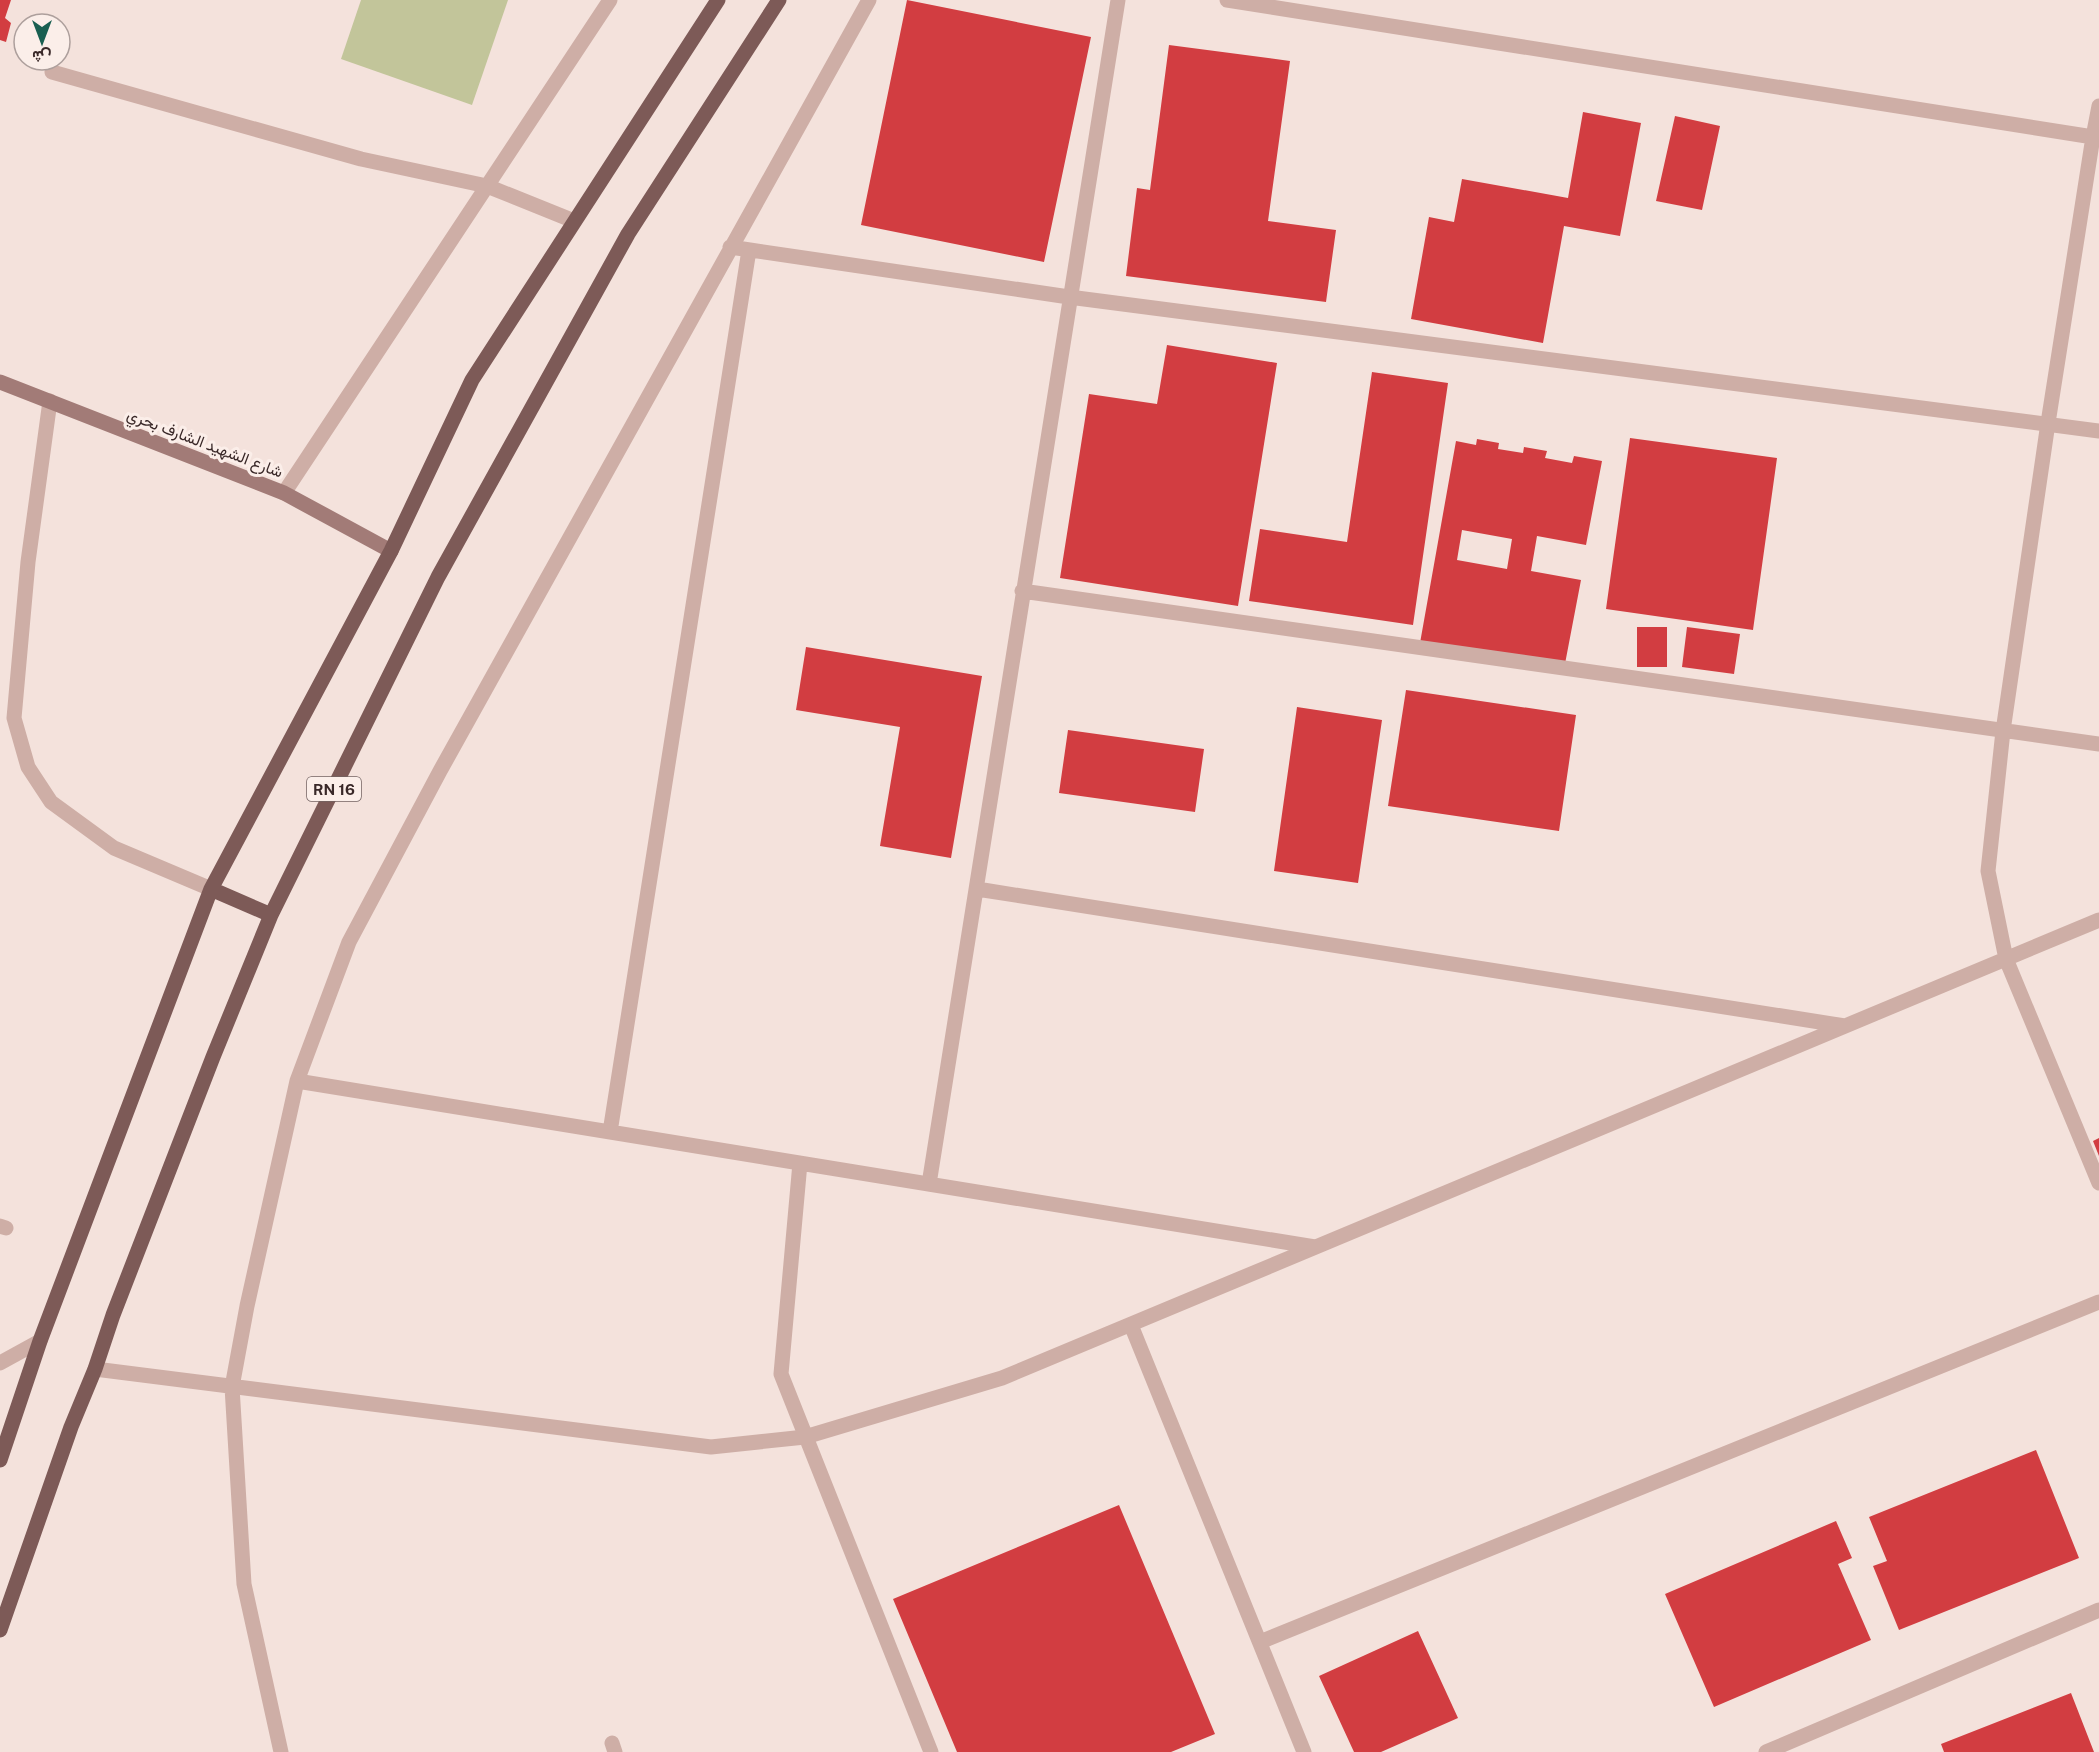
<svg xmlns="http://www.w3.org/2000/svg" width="2099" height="1752" font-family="'Public Sans',Vazirmatn,sans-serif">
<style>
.park{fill:#c2c59a}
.building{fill:#d23d41;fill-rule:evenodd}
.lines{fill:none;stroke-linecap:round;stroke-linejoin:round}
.lane{stroke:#ceaea6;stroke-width:15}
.street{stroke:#ceaea6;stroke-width:15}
.secondary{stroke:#a27b77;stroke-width:15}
.primary{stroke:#7d5a57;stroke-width:15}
.labels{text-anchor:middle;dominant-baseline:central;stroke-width:6;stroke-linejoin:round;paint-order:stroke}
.shield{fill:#fbeee9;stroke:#736362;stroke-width:1.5}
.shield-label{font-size:15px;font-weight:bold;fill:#392828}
.street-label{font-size:16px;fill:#392828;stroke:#fbeee9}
</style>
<rect width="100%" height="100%" fill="#f4e2dc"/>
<path class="park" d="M361 0H508L472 105 341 59Z"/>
<path class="building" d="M0 0H11L5 18 11 23 6 42 0 40Z
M907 0 1091 37 1044 262 861 225Z
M1169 45 1290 61 1268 221 1336 230 1326 302 1126 276 1137 188 1150 190Z
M1583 112 1641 123 1620 236 1564 226 1543 343 1411 319 1429 217 1454 222 1462 179 1568 198Z
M1675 116 1720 126 1702 210 1656 201Z
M1167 345 1277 363 1238 606 1060 578 1089 394 1157 404Z
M1372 372 1448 383 1413 625 1249 601 1260 529 1347 542Z
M1630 438 1777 458 1753 630 1606 609Z
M1477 439 1499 443 1498 449 1523 453 1524 447 1547 451 1545 458 1572 463 1574 456 1602 461 1586 545 1537 536 1531 571 1581 580 1564 669 1420 643 1456 441 1476 445ZM1462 530 1512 539 1507 569 1457 560Z
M1637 627H1667V667H1637Z
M1687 627 1740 634 1734 674 1682 667Z
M806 647 982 676 951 858 880 846 900 727 796 710Z
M1406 690 1576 715 1559 831 1388 806Z
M1297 707 1382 720 1358 883 1274 871Z
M1068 730 1204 749 1195 812 1059 793Z
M2099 1138V1156L2093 1141Z
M2036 1450 2079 1558 1899 1630 1873 1566 1887 1561 1869 1517Z
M1119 1505 1215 1734 1171 1752H957L893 1599Z
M1836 1521 1852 1558 1838 1564 1871 1640 1714 1707 1665 1594Z
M1418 1631 1458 1718 1381 1752H1354L1319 1676Z
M2071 1693 2094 1752H1944L1941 1744Z"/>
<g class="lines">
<path class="lane" d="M1227 0 2093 137 2099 106
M52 72 361 159 487 186 574 221
M2099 138 2093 137 2048 423 2003 731 1988 871 2006 959 2099 1183
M730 247 1069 297 2099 431
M50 401 28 562 14 718 28 767 51 802 114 848 211 889
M284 493 610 0
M1022 591 2099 744
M977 889 1845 1026
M297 1081 1315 1247
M610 1132 749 250
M800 1163 781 1374 931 1752
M929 1184C994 790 1053 395 1118 0
M1131 1325 1304 1752
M0 1363 40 1341
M95 1369 711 1447 805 1437 1002 1378 2099 920
M1260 1642 2099 1302
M612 1743 615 1752
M281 1752 244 1584 232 1387 247 1306 297 1081 349 942 440 771 869 0
M1766 1752 2099 1610"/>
<path class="street" d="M0 1226 6 1228"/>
<path class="secondary" d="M0 382 284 493 391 551"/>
<path class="primary" d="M211 889 271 915
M0 1460 40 1341 211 889 391 551 472 380 718 0
M0 1630 71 1427 95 1369 113 1315 213 1057 271 915 438 577 628 234 779 0"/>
</g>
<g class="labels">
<rect class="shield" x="307" y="777" width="54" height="24" rx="4.5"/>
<g class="shield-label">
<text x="334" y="789">RN 16</text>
</g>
<g class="street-label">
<text transform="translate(205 443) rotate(21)">شارع الشهيد الشارف بحري</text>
</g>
</g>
<g transform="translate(42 42) rotate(180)"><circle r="28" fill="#fbeee9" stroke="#ad9f9c" stroke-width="1.5"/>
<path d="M0-4.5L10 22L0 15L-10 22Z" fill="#195f51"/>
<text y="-9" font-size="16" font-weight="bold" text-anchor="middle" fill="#392828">ش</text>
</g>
</svg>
